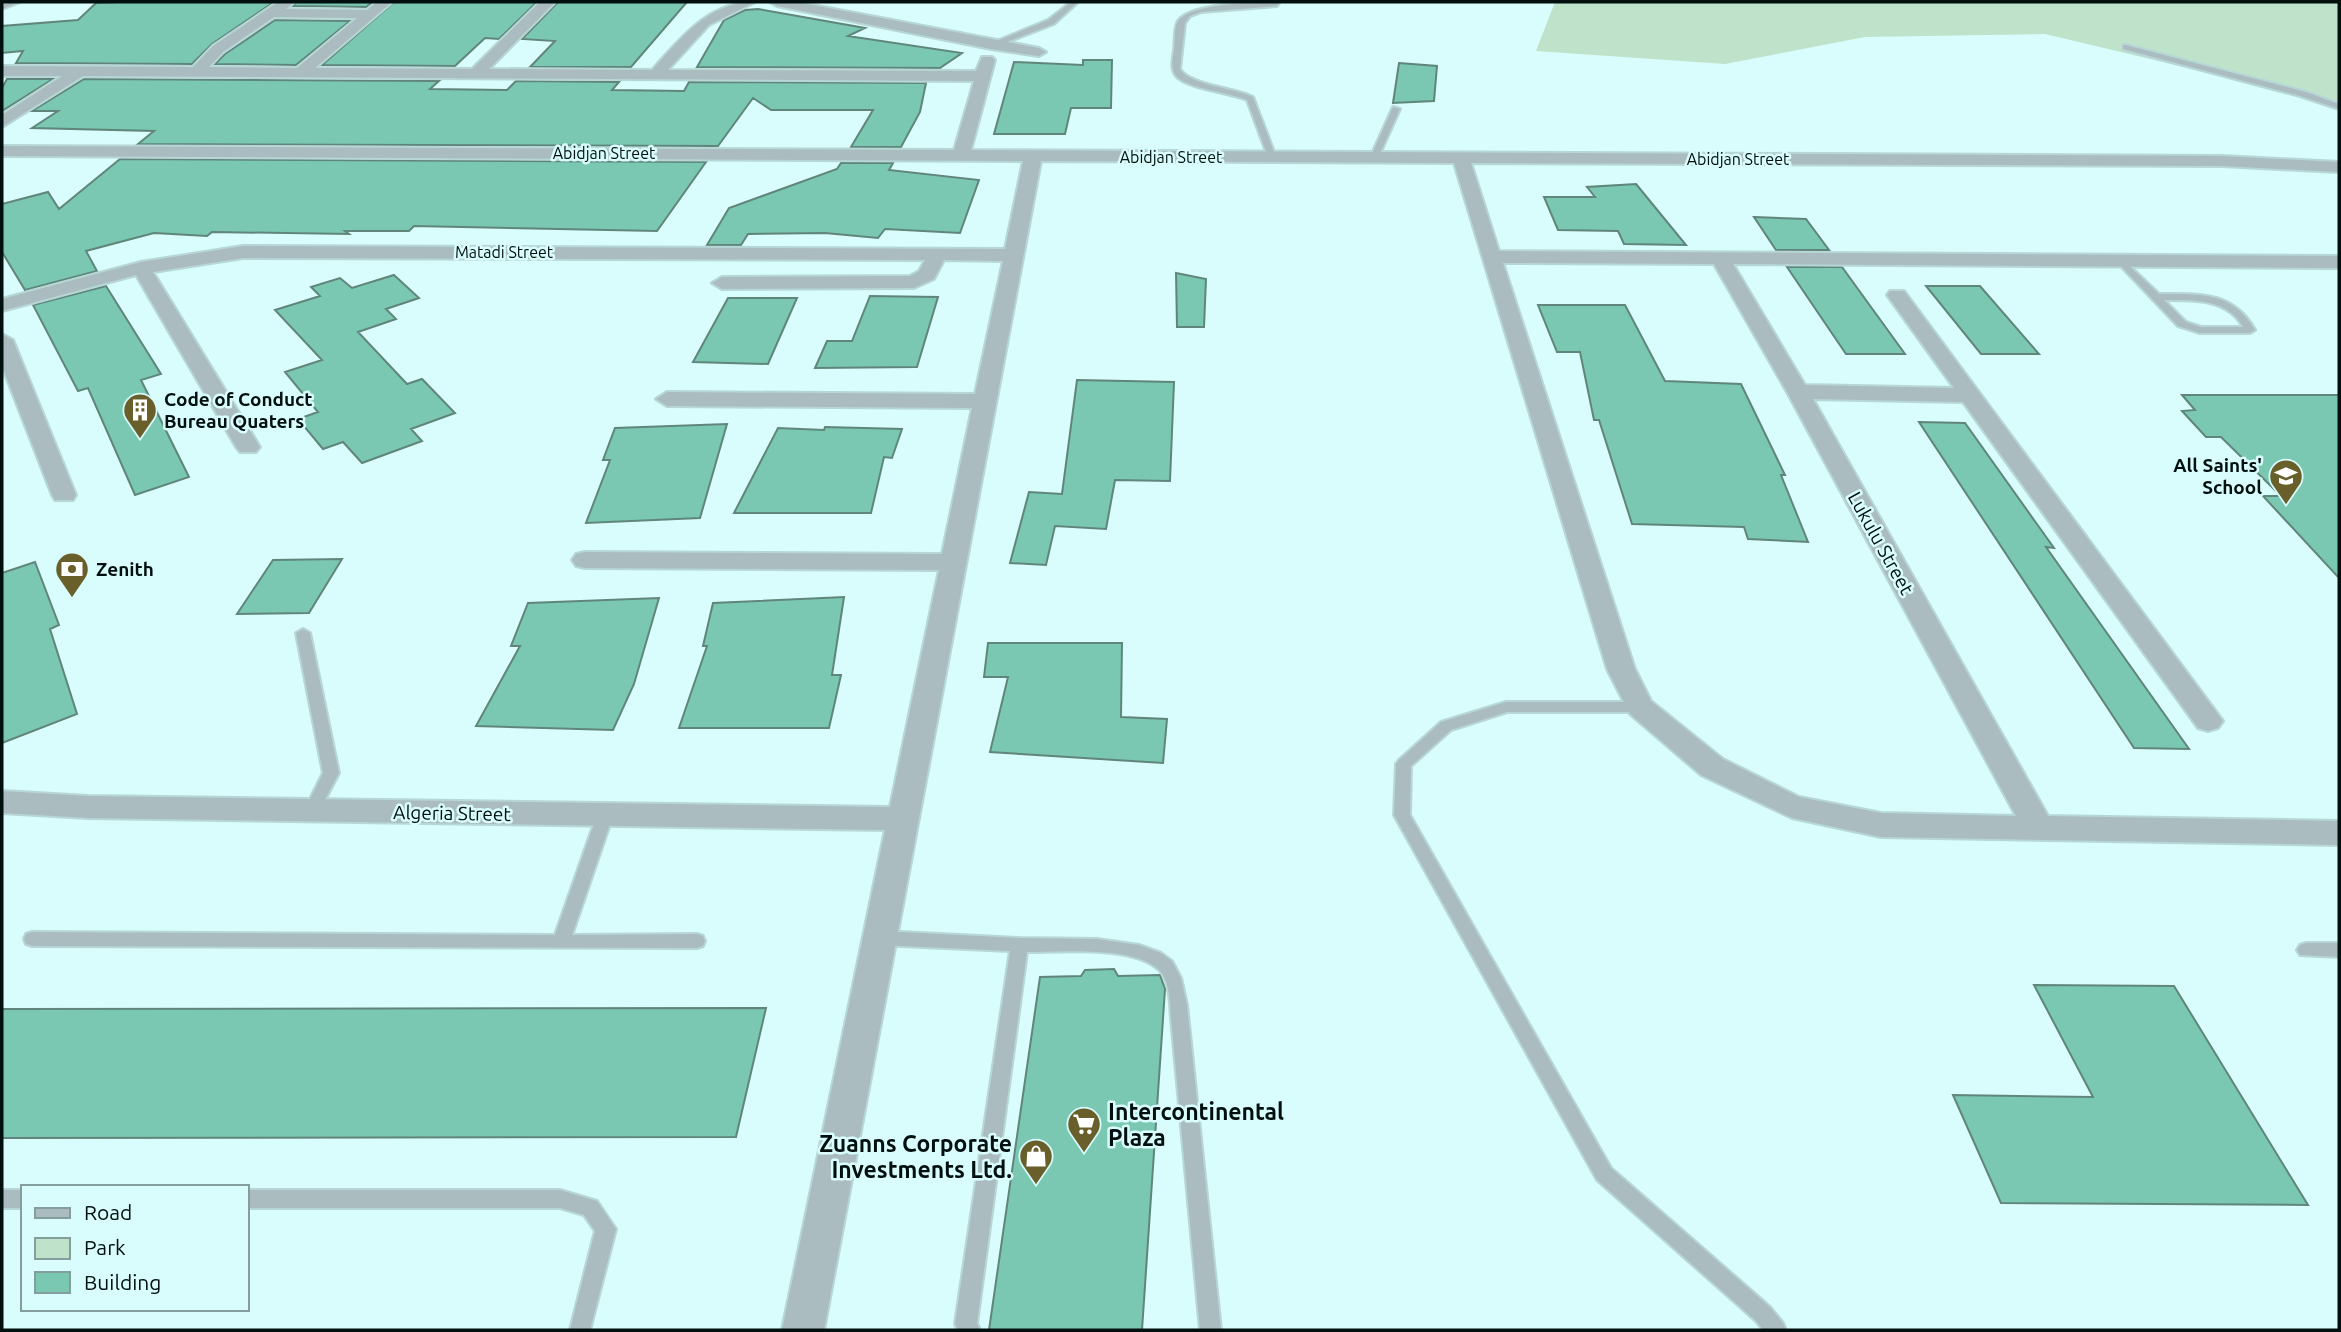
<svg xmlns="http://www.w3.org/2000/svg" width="2341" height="1332" font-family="Ubuntu,sans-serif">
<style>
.green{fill:#bfe3ca}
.building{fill:#7ac7b2;stroke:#60867b;stroke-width:2}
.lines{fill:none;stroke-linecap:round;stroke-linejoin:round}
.service-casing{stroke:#b6d7d6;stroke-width:4}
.minor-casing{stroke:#b6d7d6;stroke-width:4}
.service{fill:#aabcc0;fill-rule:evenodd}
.minor{fill:#aabcc0;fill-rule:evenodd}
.labels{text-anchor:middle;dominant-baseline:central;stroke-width:5;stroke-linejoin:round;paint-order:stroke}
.far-street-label{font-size:16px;fill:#010f0f;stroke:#d9fdfc}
.poi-label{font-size:19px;font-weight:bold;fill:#010f0f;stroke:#d9fdfc;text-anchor:start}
.street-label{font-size:19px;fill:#010f0f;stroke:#d9fdfc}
.near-poi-label{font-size:23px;font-weight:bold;fill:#010f0f;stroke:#d9fdfc;text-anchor:start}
</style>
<rect width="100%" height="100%" fill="#d9fdfc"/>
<path class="green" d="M1555 2H2339V110L2293 93 2045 34 1865 37 1725 64 1536 51Z"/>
<path class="building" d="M119 2H274L212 44 192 64 16 63 23 51 2 53V26L78 20 96 3Z
M296 2H373L366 7 293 6Z
M394 2H537L499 39 485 38 455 66 322 65Z
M558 2H687L631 67H530L555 41 522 39Z
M758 9 865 28 848 36 962 53 940 68 697 67 724 20 745 10Z
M275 20 350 21 296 65 215 64 225 54Z
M1083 60H1112L1111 108H1071L1065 134H994L1014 62 1083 65Z
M1399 63 1437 66 1434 101 1393 103Z
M7 79H53L2 111V88Z
M84 79 439 81 430 89 507 90 516 81 619 82 612 90 684 91 689 82 926 83 920 112 901 147H851L873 110H771L753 98 718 146 138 144 154 131 32 128 58 111H32Z
M120 159 706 162 657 231 414 226 409 231H345L349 234 212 232 207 236 154 233 86 251 97 271 25 290 2 252V204L48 192 59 209Z
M841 163H893L889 170 979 180 960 233 885 229 878 238 825 233 748 234 741 245H707L729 208 837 169Z
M1636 184 1686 245 1624 244 1618 231 1558 230 1544 197H1595L1587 187Z
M1754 217 1806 219 1829 250H1776Z
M1787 267H1842L1905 354H1846Z
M1176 273 1206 279 1204 327H1177Z
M394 275 419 298 386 309 396 319 358 332 407 384 422 379 455 413 411 429 422 441 362 463 343 442 323 449 298 419 318 412 285 372 322 360 275 310 320 296 311 287 340 278 352 288Z
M106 286 161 374 141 380 189 477 135 495 88 388 78 391 33 305Z
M1926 286H1980L2039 354H1981Z
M870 296 938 297 917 367 815 368 827 341H852Z
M728 298H797L768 364 693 362Z
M1538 305H1625L1665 381 1741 384 1785 475H1781L1808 542 1748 539 1744 527 1632 524 1599 420H1594L1580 352H1557Z
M1077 380 1174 382 1170 481 1115 480 1106 529 1055 526 1046 565 1010 563 1029 492 1062 494Z
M2182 395H2339V578L2263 496H2281L2221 437H2206L2182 411 2195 410Z
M1919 422 1965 423 2054 548 2046 547 2189 749 2134 748Z
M727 424 700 518 586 523 610 460H603L615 428Z
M825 427 902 429 892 458 884 457 871 513H734L778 428 824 430Z
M342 559 309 613 237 614 273 560Z
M35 562 59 625 50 629 77 714 2 743V573Z
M844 597 832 675H841L829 728H679L707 646H703L713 603Z
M659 598 634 684 613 730 476 726 520 646H511L528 603Z
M988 643H1122L1121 717 1167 719 1163 763 990 752 1008 677H984Z
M1114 969 1118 976 1160 975 1165 989 1142 1330H989L1040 977 1081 976 1085 970Z
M2034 985 2174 986 2308 1205 2001 1203 1953 1095 2093 1097Z
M766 1008 736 1137 2 1138V1009Z"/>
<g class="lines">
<g class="service-casing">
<path id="service" d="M11 2H20L2 9V5Z
M1071 2H1078L1054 24 994 47 987 45 1048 20Z
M1279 3 1277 6 1201 12 1190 16 1185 23 1180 69C1189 85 1235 88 1253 97L1276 157 1272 160 1268 157 1247 100C1229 92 1187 89 1176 76 1170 69 1173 58 1174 50 1175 42 1174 30 1177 23 1185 3 1260 1 1279 3Z
M2126 45 2306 92 2339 104V109L2300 96 2123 49V45Z
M1393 107 1400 109 1378 158 1371 160 1370 158Z
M2120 257 2159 294C2199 294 2233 291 2255 330L2250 333H2200L2178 326 2117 262 2115 260ZM2164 300C2193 300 2227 298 2243 327H2201L2186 322Z
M303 629 310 633 339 773 317 815H307L304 811 323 773 296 633Z
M1506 702H1640L1647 707 1640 712H1507L1451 730 1411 766 1410 815 1611 1168 1770 1307 1783 1323 1786 1330H1763L1756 1321 1597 1180 1394 815 1396 764 1399 760 1441 722Z
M605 809 611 811 613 815 572 935 697 934 703 936 705 941 703 946 697 948 32 946 26 944 24 939 26 934 32 932 555 935 597 815 599 811Z
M880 931 1019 938 1097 939 1139 945 1161 953 1172 961 1181 978 1187 1005 1221 1330H1200L1171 1018C1170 1004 1170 982 1160 971 1136 945 1060 952 1027 952L977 1323 980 1330H958L955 1324 1010 951 880 945 874 943 872 938 874 933Z
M2306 943H2339V957L2300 955 2297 950 2300 945Z
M2 1190H23V1208H2Z
M247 1190H560L597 1201 616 1229 590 1330H570L595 1231 584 1215 560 1208H247Z"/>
</g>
<g class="minor-casing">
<path id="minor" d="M278 2H294L286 9 367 10 377 2H392L315 68 472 69 540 2H555L489 69 652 70C681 38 708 2 755 2L709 25 668 70 976 71 982 57H992L995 60 971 150 2222 156 2339 162V172L2222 166 1471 163 1499 251 2339 256V268L1733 264 1805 385 1954 388 1887 295 1890 291H1904L2223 721 2218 728 2208 731 2198 728 1963 402 1813 399 2048 816 2339 821V845L1881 837 1792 818 1701 775 1630 714 1607 669 1454 163 1041 161 824 1330H782L885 830 88 818 2 813V791L88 796 890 807 939 570 585 568 576 566 572 560 576 554 585 552 942 554 972 408 667 406 656 399 667 392 975 394 1003 261 944 260 934 279 914 288 722 289 712 283 722 277 910 276 919 271 925 260 243 258 153 272 260 447 256 452H240L236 447 136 275 2 311V299L141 262 243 246 1005 249 1023 161 2 156V146L954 150 974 81 83 76 2 127V115L62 76H2V66L193 67 213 46ZM274 17 357 18 297 68 209 67 223 52ZM1503 263 1714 264 1787 392 2016 816 1881 813 1799 797 1723 759 1651 701 1635 669Z
M770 2H797L1039 48 1046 52 1039 56 991 49 777 6Z
M2 334 13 340 76 495 73 500H55L52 495 2 366Z"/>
</g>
<use href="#service" class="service"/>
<use href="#minor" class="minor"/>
</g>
<defs>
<g id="building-pin" transform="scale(1.75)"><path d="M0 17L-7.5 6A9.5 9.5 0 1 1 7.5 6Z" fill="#695f2b" stroke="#d9fdfc"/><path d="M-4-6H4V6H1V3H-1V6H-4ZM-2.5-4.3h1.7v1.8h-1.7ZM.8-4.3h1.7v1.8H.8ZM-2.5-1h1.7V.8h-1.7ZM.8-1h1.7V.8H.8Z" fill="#fff"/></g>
<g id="school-pin" transform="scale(1.75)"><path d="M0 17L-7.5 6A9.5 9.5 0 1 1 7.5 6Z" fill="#695f2b" stroke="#d9fdfc"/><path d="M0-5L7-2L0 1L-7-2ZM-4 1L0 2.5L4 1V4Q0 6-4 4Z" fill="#fff"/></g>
<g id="bank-pin" transform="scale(1.75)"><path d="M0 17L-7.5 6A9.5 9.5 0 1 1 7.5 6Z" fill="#695f2b" stroke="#d9fdfc"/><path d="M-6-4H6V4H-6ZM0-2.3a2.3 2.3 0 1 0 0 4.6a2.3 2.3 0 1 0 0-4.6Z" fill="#fff"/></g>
<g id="supermarket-pin" transform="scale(1.75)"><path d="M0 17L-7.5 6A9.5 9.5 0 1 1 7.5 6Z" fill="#695f2b" stroke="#d9fdfc"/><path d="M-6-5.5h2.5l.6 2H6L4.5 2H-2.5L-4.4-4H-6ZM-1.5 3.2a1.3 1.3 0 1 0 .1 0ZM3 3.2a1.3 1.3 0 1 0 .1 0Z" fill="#fff"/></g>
<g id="shop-pin" transform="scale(1.75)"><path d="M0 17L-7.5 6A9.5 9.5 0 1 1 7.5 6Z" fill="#695f2b" stroke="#d9fdfc"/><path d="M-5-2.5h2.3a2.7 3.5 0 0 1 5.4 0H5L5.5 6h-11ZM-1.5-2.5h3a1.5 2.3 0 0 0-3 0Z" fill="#fff"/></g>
</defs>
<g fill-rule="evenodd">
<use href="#building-pin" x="140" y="410"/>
<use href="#school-pin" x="2286" y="476"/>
<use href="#bank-pin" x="72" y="569"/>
<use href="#supermarket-pin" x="1084" y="1124"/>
<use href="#shop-pin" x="1036" y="1156"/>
</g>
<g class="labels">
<g class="far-street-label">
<text x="604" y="153">Abidjan Street</text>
<text x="1171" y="157">Abidjan Street</text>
<text x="1738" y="159">Abidjan Street</text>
<text x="504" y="252">Matadi Street</text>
</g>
<g class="poi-label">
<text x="164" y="399">Code of Conduct<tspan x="164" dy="22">Bureau Quaters</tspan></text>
<text x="2262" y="465" text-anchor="end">All Saints'<tspan x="2262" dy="22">School</tspan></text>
<text x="96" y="569">Zenith</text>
</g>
<g class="street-label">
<text transform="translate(1881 543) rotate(61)">Lukulu Street</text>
<text transform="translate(452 813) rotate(1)">Algeria Street</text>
</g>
<g class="near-poi-label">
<text x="1108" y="1111">Intercontinental<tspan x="1108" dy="26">Plaza</tspan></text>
<text x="1012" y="1143" text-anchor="end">Zuanns Corporate<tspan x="1012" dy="26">Investments Ltd.</tspan></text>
</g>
</g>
<rect width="2341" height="1332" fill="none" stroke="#010f0f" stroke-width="7"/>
<rect x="21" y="1185" width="228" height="126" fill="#d9fdfc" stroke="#839e9d" stroke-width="2"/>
<rect x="35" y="1208" width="35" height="10" fill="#aabcc0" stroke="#839e9d" stroke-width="2"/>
<text x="84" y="1220" font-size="21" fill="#010f0f">Road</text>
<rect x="35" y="1238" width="35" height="21" fill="#bfe3ca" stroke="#839e9d" stroke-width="2"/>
<text x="84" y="1255" font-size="21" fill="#010f0f">Park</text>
<rect x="35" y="1272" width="35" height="21" fill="#7ac7b2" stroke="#839e9d" stroke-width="2"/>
<text x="84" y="1290" font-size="21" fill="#010f0f">Building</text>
</svg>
